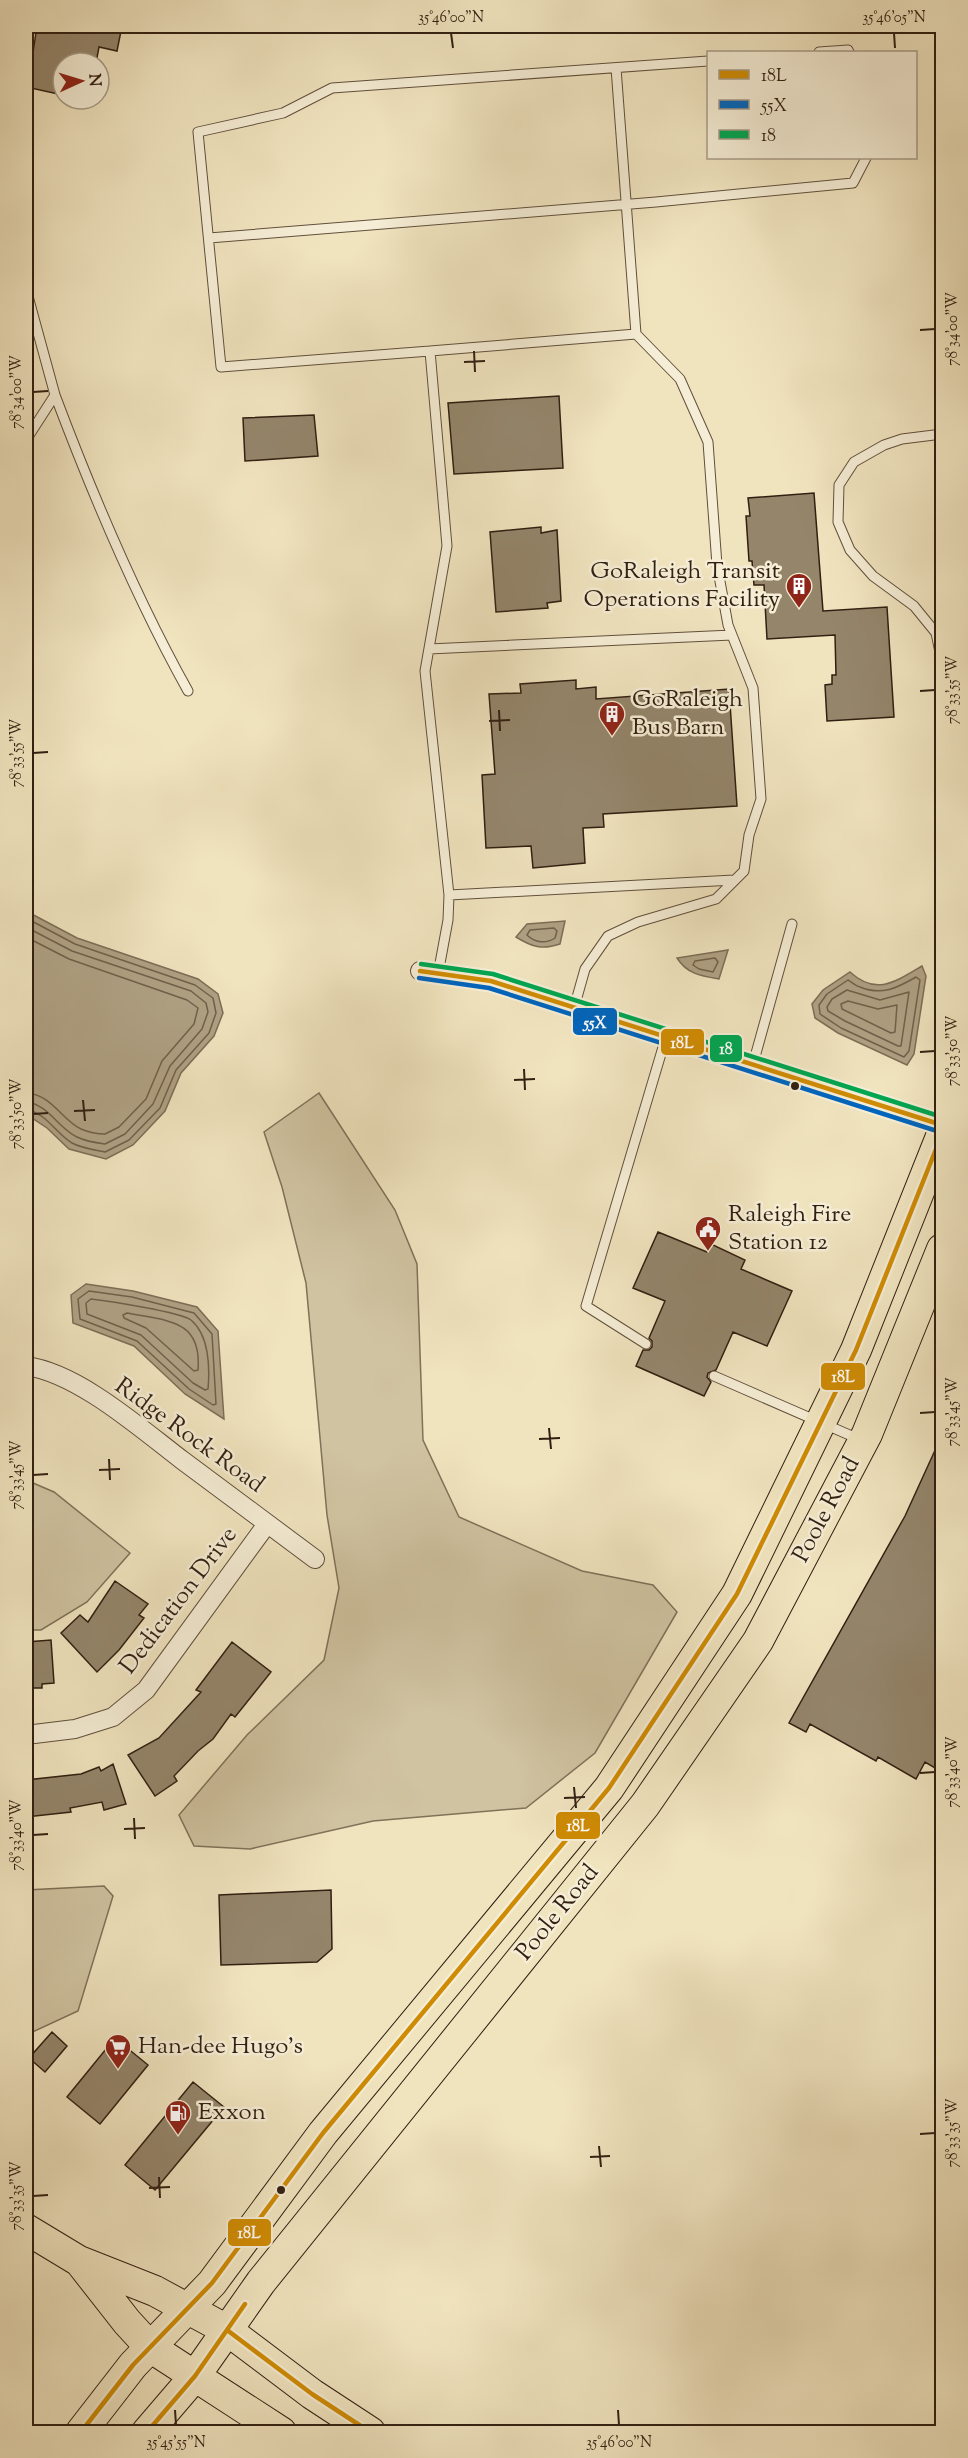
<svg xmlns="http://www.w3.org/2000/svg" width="968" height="2458" font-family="'Sorts Mill Goudy',serif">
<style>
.green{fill:#d0c3a1;stroke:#807159;stroke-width:1.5}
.water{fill:#afa184;stroke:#7d6d56;stroke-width:1.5}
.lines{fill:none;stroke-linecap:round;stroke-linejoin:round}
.shore{stroke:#70604a;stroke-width:1.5}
.building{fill:#94856b;stroke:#311f11;stroke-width:1.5}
.lane-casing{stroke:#61503c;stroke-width:11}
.street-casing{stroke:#61503c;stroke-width:20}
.primary-casing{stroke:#311f11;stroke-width:32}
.lane{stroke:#f5edd5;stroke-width:9}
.street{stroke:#f5edd5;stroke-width:18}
.primary{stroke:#f0e4bf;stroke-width:30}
.bus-1-casing{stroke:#f5edd5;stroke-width:9}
.bus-2-casing{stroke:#f5edd5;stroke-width:9}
.bus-3-casing{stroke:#f5edd5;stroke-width:9}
.bus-1{stroke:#cf8b03;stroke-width:4.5}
.bus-2{stroke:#0065bd;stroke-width:4.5}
.bus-3{stroke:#00a651;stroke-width:4.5}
.ticks{fill:none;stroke:#311f11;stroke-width:2}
.bus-dot{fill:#311f11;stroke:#f5edd5;stroke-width:2}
.labels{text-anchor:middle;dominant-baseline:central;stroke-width:5;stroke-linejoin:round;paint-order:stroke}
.poi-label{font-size:24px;fill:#311f11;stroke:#f5edd5;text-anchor:start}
.street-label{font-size:24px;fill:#311f11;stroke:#f5edd5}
.line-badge{stroke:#f5edd5;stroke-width:2}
.badge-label{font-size:16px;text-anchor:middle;font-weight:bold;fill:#fff}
.neatline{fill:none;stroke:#311f11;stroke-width:2}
.ticks-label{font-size:15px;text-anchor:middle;fill:#311f11}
</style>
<rect width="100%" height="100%" fill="#f0e4bf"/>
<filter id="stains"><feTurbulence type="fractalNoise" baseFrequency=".00333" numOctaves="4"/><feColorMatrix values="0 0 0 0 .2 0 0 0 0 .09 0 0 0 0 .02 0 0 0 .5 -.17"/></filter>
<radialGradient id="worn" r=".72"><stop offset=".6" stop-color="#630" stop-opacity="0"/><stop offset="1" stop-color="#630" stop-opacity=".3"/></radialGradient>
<path class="green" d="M319 1093 395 1210 417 1264 423 1440 459 1517 582 1571 653 1585 677 1612 595 1753 526 1808 373 1821 250 1849 194 1846 179 1815 247 1735 324 1660 339 1588 327 1515 306 1283 282 1187 264 1132Z
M26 1480 54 1492 130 1553 87 1602 41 1630H26Z
M104 1886 113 1896 78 2011 26 2035V1890Z"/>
<path class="water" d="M26 911 77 938 198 979 218 994 223 1013 214 1036 181 1073 165 1111 133 1145 106 1159 69 1149 47 1128 26 1114Z
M565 921 560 944C542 950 532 947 516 937L527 924Z
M728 950 719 979C701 976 687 974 677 958Z
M922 966 926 976 914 1054 907 1065 838 1033 815 1018 812 1004 823 990 850 972C876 996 895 982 922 966Z
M86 1284 133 1291 197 1307 218 1331 224 1419 185 1394 134 1346 73 1323 71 1295Z"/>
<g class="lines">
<path class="shore" d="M26 918 75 944 195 985 213 998 216 1013 209 1033 176 1070 160 1108 129 1140 105 1152C95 1150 81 1148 72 1143 56 1134 46 1112 26 1110
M26 927 72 951 191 991 206 1003 208 1012 202 1029 170 1066 153 1104 125 1134 105 1144C97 1143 85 1141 77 1137 59 1129 48 1104 26 1102
M554 928 557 931 555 938C546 944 535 943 527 935L530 930Z
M26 937 69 959 187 1000 198 1008 194 1024 162 1061 146 1099 119 1127 105 1134C98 1134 88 1132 81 1129 62 1120 51 1094 26 1093
M715 958 718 962 713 972 699 969 693 965 695 961Z
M916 977 920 980 909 1051 904 1057 841 1028 820 1014 819 1005 827 994 848 980C852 982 855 986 860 987 882 996 897 988 916 977Z
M847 990 880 1000 909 992 901 1046H898L845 1021 828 1011 827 1007 832 999Z
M848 1001 878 1009 897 1005 895 1032 891 1033 842 1009 841 1004Z
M89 1291 132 1297 194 1313 212 1334 216 1404 213 1405 189 1389 137 1341 80 1319 78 1299Z
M91 1299C108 1301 180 1312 191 1320 209 1335 210 1367 208 1389L205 1390 193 1383 141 1335 87 1314 86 1303Z
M127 1313C167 1321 202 1319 198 1370L194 1371 146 1328 124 1318 123 1315Z"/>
</g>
<path class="building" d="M37 26H122L117 51 99 47 96 63H63V95L26 87V58L32 59Z
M559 396 563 468 454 474 448 403Z
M314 415 318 456 245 461 243 418Z
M814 493 823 611 887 607 894 717 827 721 825 685 832 684V675H836L835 635 767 639 764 585H754L752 561H749L746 516H750L748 498Z
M541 527V533L557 530 561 601 547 603 548 608 496 612 490 532Z
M576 680V689L596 687V699L729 689 737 806 603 814 604 827 583 828 585 863 533 868 531 846 486 848 482 775 495 774 489 694 521 693 520 684Z
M658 1232 707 1252 711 1244 745 1260 741 1269 792 1291 767 1346 733 1332 716 1370 708 1373 707 1377 711 1382 704 1396 636 1366 643 1350H649L652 1347V1341L649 1338 665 1301 633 1288Z
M942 1435V1772L925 1762 916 1779 878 1757 876 1761 810 1724 806 1732 789 1723 905 1516Z
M115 1581 148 1604 139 1615 144 1618 119 1650 97 1672 61 1633 80 1615 88 1622Z
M51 1640 54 1683 42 1684V1688H26V1642Z
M232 1642 271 1672 235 1717 231 1714 213 1739 198 1751 174 1776 177 1781 155 1796 128 1755 159 1738 201 1692 196 1690Z
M113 1764 126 1804 104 1810 102 1802 70 1808 71 1812 26 1817V1780L81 1774 99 1767 101 1771Z
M331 1890 332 1949 317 1962 221 1965 219 1895Z
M52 2032 67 2046 45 2072 29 2058Z
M115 2038 148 2065 100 2124 67 2097Z
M193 2082 224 2107 155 2190 125 2165Z"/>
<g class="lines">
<g class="lane-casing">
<path id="lane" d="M819 52 848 50 849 52
M209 238 656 202 853 183 866 158
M26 289 55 395 26 440
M430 351 636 334
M55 395C93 496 135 596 188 691
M942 434 902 439 884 445 854 462 839 485 838 522 850 550 873 576 914 606 936 633 942 662
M429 649 732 635
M942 756V747
M449 895 734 880
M438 974 448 920 449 895 425 671 447 546 430 351 221 367 198 132 283 113 332 88 708 61
M574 1008 585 969 608 936 638 922 716 899 744 871 749 835 761 799 753 688 728 625 717 565 708 442 680 379 636 334 616 68
M753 1064 792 924
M646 1344 586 1306 666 1037
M714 1376 861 1440
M26 2355V2358"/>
</g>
<g class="street-casing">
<path id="street" d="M420 971 491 981 942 1125
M26 1366C78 1373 140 1428 182 1460 226 1493 271 1526 315 1559
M26 1735 75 1729 113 1717 146 1690 267 1524"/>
</g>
<g class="primary-casing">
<path id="primary" d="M26 2229 79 2261 155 2291 227 2330 312 2394 370 2432
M80 2262 127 2322 150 2347 281 2432
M81 2432 133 2365 212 2283 323 2133 609 1788 737 1594 856 1350 942 1134
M147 2432 195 2376 261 2282 645 1805 758 1641 867 1434 942 1249"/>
</g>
<use href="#lane" class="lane"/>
<use href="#street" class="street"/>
<use href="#primary" class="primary"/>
<g class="bus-1-casing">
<path id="bus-1" d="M420 971 491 981 942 1125
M227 2330 312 2394 370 2432
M81 2432 133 2365 212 2283 323 2133 609 1788 737 1594 856 1350 942 1134
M147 2432 195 2376 245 2304"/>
</g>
<g class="bus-2-casing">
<path id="bus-2" d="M419 978 489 988 940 1132"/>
</g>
<g class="bus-3-casing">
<path id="bus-3" d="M421 964 493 974 942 1117"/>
</g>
<use href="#bus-1" class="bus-1"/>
<use href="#bus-2" class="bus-2"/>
<use href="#bus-3" class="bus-3"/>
</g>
<path class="ticks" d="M451 33 453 48M894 33 895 48M920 330 935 329M474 351 475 372M464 362 485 361M33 392 48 391M920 691 935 690M499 710 500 731M489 721 510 720M33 753 48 752M920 1052 935 1051M524 1069 525 1090M514 1080 535 1079M83 1100 85 1121M74 1111 95 1110M33 1114 48 1113M920 1413 935 1412M549 1428 551 1449M539 1439 560 1438M109 1459 110 1480M99 1470 120 1469M33 1475 48 1474M920 1773 935 1772M574 1787 576 1808M564 1798 585 1797M134 1818 135 1839M124 1829 145 1828M33 1835 48 1834M920 2134 935 2133M599 2146 601 2167M590 2157 610 2156M159 2177 160 2198M149 2188 170 2187M33 2196 48 2195M175 2410 176 2425M618 2410 619 2425"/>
<defs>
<g id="building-pin" transform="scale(1.35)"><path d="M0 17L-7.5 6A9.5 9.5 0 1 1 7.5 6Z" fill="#8f2418" stroke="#f5edd5"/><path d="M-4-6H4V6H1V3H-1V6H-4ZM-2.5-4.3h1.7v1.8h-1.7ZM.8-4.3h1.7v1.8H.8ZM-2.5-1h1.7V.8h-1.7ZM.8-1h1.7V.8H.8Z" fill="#fff"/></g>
<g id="civic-pin" transform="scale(1.35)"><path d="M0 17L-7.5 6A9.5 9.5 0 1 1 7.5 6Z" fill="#8f2418" stroke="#f5edd5"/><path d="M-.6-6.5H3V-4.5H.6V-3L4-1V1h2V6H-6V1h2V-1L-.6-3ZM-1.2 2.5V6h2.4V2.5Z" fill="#fff"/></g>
<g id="supermarket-pin" transform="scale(1.35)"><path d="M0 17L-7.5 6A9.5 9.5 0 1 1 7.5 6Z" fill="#8f2418" stroke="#f5edd5"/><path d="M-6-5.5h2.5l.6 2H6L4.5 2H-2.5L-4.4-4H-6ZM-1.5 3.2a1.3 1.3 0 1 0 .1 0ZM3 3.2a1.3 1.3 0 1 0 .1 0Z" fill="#fff"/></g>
<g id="fuel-pin" transform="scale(1.35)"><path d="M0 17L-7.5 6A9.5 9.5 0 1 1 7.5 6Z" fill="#8f2418" stroke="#f5edd5"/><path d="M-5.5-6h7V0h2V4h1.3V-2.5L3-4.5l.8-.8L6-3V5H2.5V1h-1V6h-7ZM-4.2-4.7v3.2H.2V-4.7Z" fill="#fff"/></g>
</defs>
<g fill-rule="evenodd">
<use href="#building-pin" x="799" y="586"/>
<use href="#building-pin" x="612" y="714"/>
<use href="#civic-pin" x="708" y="1229"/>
<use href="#supermarket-pin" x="118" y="2047"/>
<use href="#fuel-pin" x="178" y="2113"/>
</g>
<g class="bus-dot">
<circle cx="795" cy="1086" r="5"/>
<circle cx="281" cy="2190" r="5"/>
</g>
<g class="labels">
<g class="poi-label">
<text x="780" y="572" text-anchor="end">GoRaleigh Transit<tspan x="780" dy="28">Operations Facility</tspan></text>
<text x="632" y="700">GoRaleigh<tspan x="632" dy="28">Bus Barn</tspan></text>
<text x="728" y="1215">Raleigh Fire<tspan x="728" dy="28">Station 12</tspan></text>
<text x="138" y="2047">Han-dee Hugo's</text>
<text x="198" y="2113">Exxon</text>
</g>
<g class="street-label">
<text transform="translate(189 1436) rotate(36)">Ridge Rock Road</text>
<text transform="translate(827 1510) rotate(-62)">Poole Road</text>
<text transform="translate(179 1601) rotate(-53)">Dedication Drive</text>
<text transform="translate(558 1913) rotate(-51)">Poole Road</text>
</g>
</g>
<g class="line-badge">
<rect x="572" y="1007" width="46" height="29" rx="6" fill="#0065bd"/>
<rect x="660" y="1028" width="45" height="28" rx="6" fill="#cf8b03"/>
<rect x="709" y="1034" width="34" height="29" rx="6" fill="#00a651"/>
<rect x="820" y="1362" width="46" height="29" rx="6" fill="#cf8b03"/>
<rect x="555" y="1811" width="46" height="29" rx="6" fill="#cf8b03"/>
<rect x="227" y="2218" width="45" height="29" rx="6" fill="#cf8b03"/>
</g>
<g class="badge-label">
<text x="595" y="1028">55X</text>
<text x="682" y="1048">18L</text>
<text x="726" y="1054">18</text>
<text x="843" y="1382">18L</text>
<text x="578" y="1831">18L</text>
<text x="249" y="2238">18L</text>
</g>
<rect width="968" height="2458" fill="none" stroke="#f0e4bf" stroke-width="66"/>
<rect x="707" y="51" width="210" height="108" fill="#f5edd5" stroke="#a79b87" stroke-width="1.5"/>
<rect x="719" y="70" width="30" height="9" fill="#cf8b03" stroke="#a79b87" stroke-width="1.5"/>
<text x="761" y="81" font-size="18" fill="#311f11">18L</text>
<rect x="719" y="100" width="30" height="9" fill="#0065bd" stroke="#a79b87" stroke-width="1.5"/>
<text x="761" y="111" font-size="18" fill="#311f11">55X</text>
<rect x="719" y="130" width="30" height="9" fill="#00a651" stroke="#a79b87" stroke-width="1.5"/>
<text x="761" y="141" font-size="18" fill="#311f11">18</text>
<g transform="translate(81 81) rotate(86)"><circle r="28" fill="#f5edd5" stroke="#a79b87" stroke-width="1.5"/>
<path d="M0-4.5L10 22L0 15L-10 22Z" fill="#8f2418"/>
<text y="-9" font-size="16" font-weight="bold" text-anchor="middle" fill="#311f11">N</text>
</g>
<rect x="33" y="33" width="902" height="2392" class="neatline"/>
<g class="ticks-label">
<text x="451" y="22">35°46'00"N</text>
<text x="894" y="22">35°46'05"N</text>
<text transform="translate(952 329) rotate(-90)" y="5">78°34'00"W</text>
<text transform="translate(16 392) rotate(-90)" y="5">78°34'00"W</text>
<text transform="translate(952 690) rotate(-90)" y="5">78°33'55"W</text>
<text transform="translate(16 753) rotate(-90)" y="5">78°33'55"W</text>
<text transform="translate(952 1051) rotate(-90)" y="5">78°33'50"W</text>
<text transform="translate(16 1114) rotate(-90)" y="5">78°33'50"W</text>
<text transform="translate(952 1412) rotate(-90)" y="5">78°33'45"W</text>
<text transform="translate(16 1475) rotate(-90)" y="5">78°33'45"W</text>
<text transform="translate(952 1772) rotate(-90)" y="5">78°33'40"W</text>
<text transform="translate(16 1835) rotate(-90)" y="5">78°33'40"W</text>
<text transform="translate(952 2133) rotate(-90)" y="5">78°33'35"W</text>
<text transform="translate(16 2196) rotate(-90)" y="5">78°33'35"W</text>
<text x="176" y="2447">35°45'55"N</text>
<text x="619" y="2447">35°46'00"N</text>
</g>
<rect width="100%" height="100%" filter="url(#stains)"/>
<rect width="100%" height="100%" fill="url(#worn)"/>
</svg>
